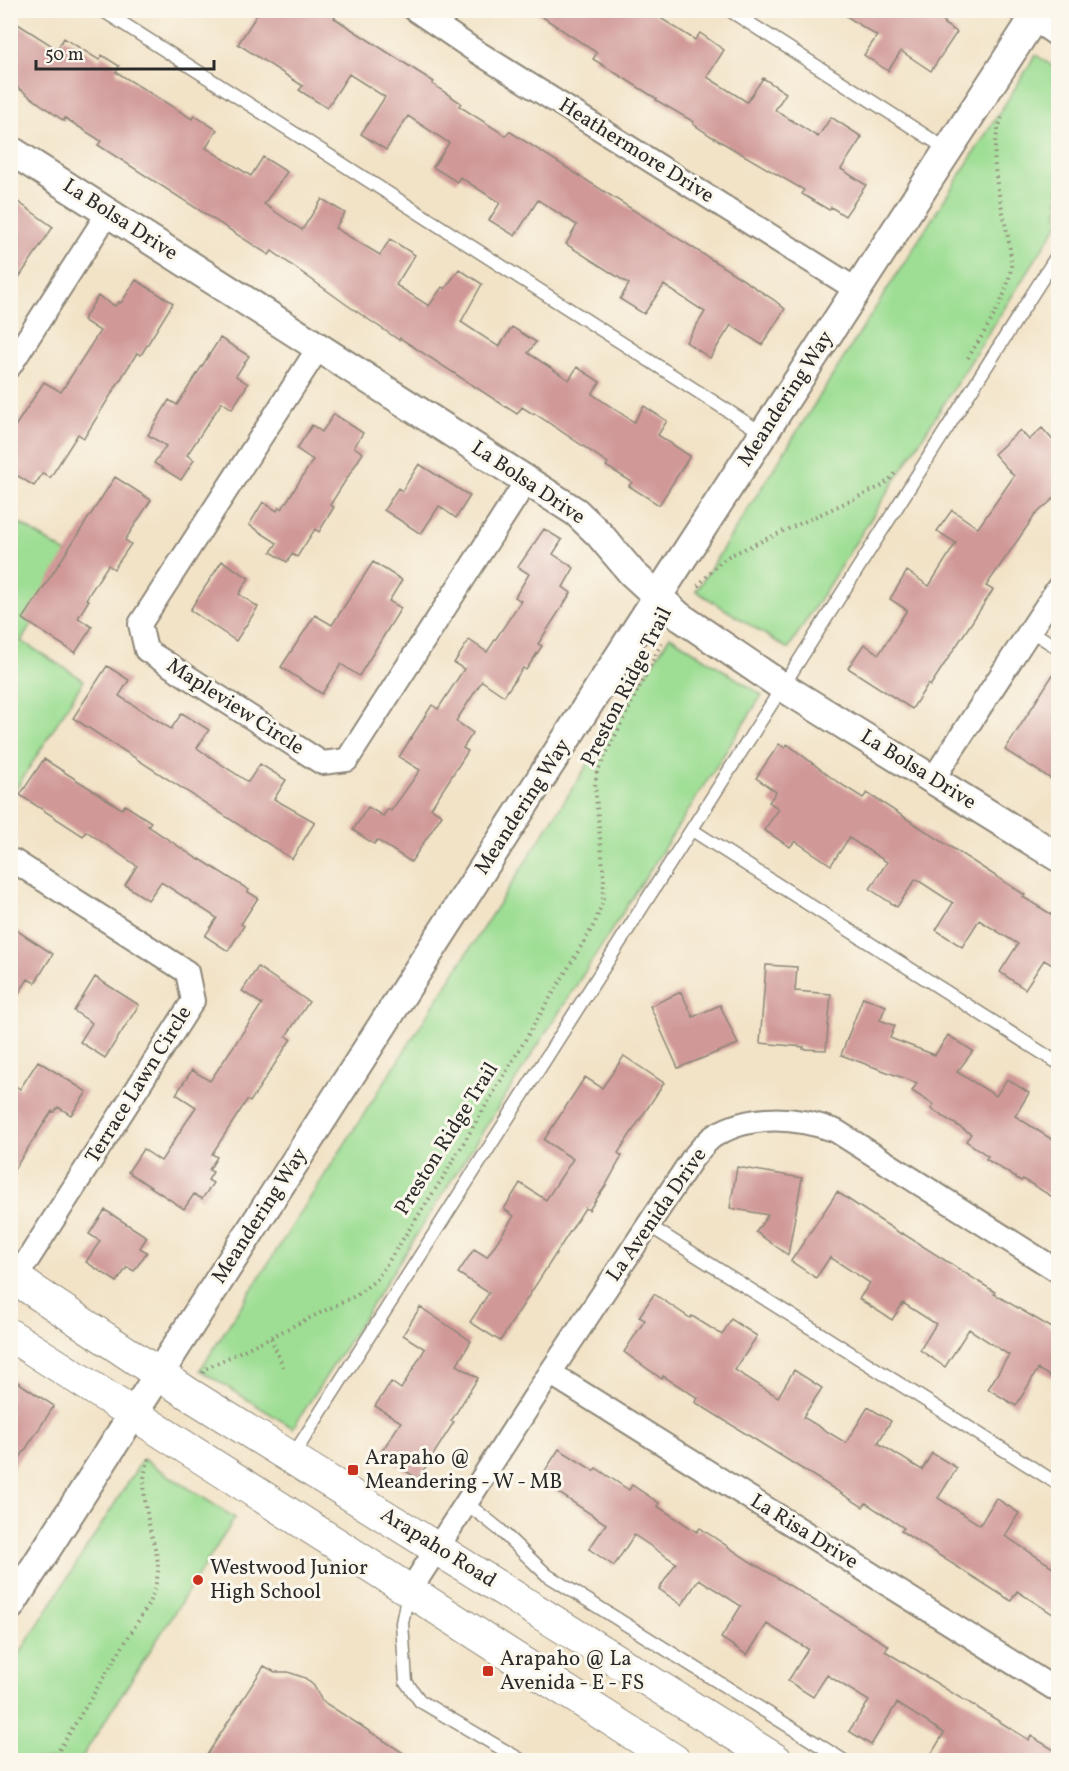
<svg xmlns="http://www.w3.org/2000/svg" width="1069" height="1771" font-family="Vollkorn,serif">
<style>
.green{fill:#9ede94;stroke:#648460;stroke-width:1.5}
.building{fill:#d09998}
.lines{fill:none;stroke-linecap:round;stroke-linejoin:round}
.service-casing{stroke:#8e8779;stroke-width:15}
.minor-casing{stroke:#8e8779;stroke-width:26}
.tertiary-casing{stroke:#8e8779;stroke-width:32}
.secondary-casing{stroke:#8e8779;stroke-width:34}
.path{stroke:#8e8779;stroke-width:4;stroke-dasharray:1.5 4.5;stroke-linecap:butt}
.service{stroke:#fff;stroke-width:12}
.minor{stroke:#fff;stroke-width:22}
.tertiary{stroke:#fff;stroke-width:28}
.secondary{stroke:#fff;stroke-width:32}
.poi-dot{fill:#c8321e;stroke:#fbf7ec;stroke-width:2}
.labels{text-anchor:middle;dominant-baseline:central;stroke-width:6;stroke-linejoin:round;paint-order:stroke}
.street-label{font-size:21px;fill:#2b2b2b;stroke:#fbf7ec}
.poi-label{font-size:21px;fill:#2b2b2b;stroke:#fbf7ec;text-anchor:start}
</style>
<rect width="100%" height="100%" fill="#fbf7ec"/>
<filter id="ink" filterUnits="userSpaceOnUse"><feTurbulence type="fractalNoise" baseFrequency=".0167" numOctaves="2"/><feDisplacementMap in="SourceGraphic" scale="12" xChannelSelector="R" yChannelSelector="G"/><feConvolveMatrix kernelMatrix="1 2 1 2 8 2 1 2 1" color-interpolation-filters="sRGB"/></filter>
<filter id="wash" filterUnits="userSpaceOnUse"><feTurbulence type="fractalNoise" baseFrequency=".008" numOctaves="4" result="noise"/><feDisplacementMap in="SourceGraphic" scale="24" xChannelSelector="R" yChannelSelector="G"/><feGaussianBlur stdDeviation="1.35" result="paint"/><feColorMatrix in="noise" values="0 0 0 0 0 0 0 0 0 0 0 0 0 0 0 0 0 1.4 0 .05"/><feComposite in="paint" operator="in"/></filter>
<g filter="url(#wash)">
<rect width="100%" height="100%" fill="#f2e3c7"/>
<path class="green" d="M1036 55 1058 70V224L788 649 696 591Z
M11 518 73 557 21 641 84 680 11 797Z
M670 636 762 695 293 1428 200 1370Z
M143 1459 235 1518 80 1760H11V1667Z"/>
<g id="blocks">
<path class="building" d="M260 10H325L335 17 334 18 434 82 432 84 461 103 459 106 506 136 509 131 739 277 774 300 785 309 762 345 731 325 710 358 686 342 705 312 664 285 644 314 620 299 629 284 566 244 577 225 538 200 515 236 489 220 500 203 460 177 457 182 433 167 449 143 408 116 386 150 361 134 385 97 349 74 327 108 299 90 303 86 238 44Z
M532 10H648L695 40 700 33 724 50 707 77 747 102 763 78 786 93 775 110 818 137 831 117 862 137 841 169 866 185 845 216 831 207 829 210 802 194 804 190 711 136 693 124 694 122 656 100 657 99 593 59 597 53Z
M837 10H928L945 22 944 24 957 32 931 71 901 51 888 71 864 55 877 36Z
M10 19 57 49 64 38 99 60 102 55 119 66 116 72 192 119 194 115 217 130 206 148 251 176 263 157 287 172 264 204 302 230 322 199 345 213 335 228 380 255 390 239 415 255 396 285 429 306 442 287 445 289 459 269 482 284 461 322 499 347 512 327 536 342 528 353 569 380 577 367 600 382 592 394 634 422 644 406 667 421 658 435 690 456 659 505 629 486 632 482 606 466 608 463 534 413 533 414 522 407 517 414 400 338 399 340 347 305 272 251 269 255 98 145 101 141 65 118 64 121 10 82Z
M10 196 53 227 10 291Z
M136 280 173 303 141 355 137 353 84 438 78 434 50 478 43 473 34 486 10 471V434L44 382 61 392 100 331 83 320 98 296 115 306 119 302 121 303Z
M220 338 249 356 236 376 248 384 232 409 222 402 187 455 194 460 181 480 154 463 166 446 148 435 169 400 177 405Z
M334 414 363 433 354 447 363 453 330 505 334 507 319 532 315 529 297 557 292 554 287 562 271 552 277 543 249 525 263 502 277 511 279 507 282 509 313 460 297 449 312 425 322 432Z
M1042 428 1059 447V494L1035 515 986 586 993 590 930 686 928 684 912 709 848 668 864 644 879 654 907 610 890 599 907 571 929 586 956 543 937 531 952 510 978 528 1014 476 994 454 1020 430 1029 440Z
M419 464 470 496 456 518 439 506 421 534 384 510 398 488 402 491Z
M115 477 151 500 125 540 131 544 114 569 108 565 86 599 89 600 78 618 92 627 75 653 23 619Z
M544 529 562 540 553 554 574 568 563 587 571 593 538 644 542 646 526 670 523 668 504 696 482 681 456 721 473 733 463 748 468 751 431 808 442 815 411 862 377 840 374 844 353 830 368 807 383 816 388 809 391 811 420 770 399 757 432 705 438 709 464 669 454 663 469 640 487 652 521 601 515 597 529 574 518 567Z
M222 561 249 578 239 594 258 607 236 641 190 610Z
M373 562 402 580 389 601 401 608 359 676 341 664 322 694 281 667 315 615 332 625Z
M1059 665V784L1005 750Z
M107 666 129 680 119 696 171 729 182 713 209 730 197 748 248 782 260 764 286 780 274 799 315 822 292 859 73 718Z
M779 744 785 748 787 744 836 781 863 798 867 793 1025 895 1023 897 1059 919V969L1044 960 1025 989 1000 972 1018 944 979 920 962 947 936 930 953 903 916 879 897 907 870 889 887 862 849 838 831 865 795 841 790 847 764 830 779 809 769 802 776 792 756 778Z
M44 759 122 809 125 805 151 822 148 826 199 860 200 859 249 890 248 892 258 898 241 924 244 926 228 951 205 936 217 918 161 882 148 900 125 885 137 866 86 831 83 836 20 795Z
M10 926 53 954 35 983 28 979 10 1007Z
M766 965 797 967 795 991 831 994 826 1050 803 1049 804 1047 760 1043Z
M258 967 309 1002 286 1036 291 1039 250 1102 247 1100 212 1154 217 1157 209 1170 213 1172 208 1180 213 1183 202 1199 194 1194 184 1209 128 1172 143 1149 161 1161 196 1107 176 1094 192 1070 210 1081 262 1004 242 991Z
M95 977 139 1005 105 1058 80 1042 92 1023 74 1011Z
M681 992 693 1017 720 1005 738 1044 678 1068 650 1006Z
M863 997 886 1006 880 1020 895 1026 890 1038 935 1055 948 1035 973 1051 957 1072 996 1096 1007 1079 1029 1093 1015 1116 1059 1144V1201L1023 1179 1021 1181 986 1159 988 1156 966 1141 971 1134 931 1109 934 1105 912 1091 917 1083 841 1055Z
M624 1056 664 1083 618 1153 622 1156 606 1185 589 1210 585 1208 500 1341 470 1322 489 1293 458 1273 474 1249 487 1257 514 1216 504 1209 520 1183 546 1200 573 1159 544 1140 585 1077 602 1088Z
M38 1061 87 1092 71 1115 58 1107 54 1112 52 1111 10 1176V1082L20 1089Z
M737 1167 802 1178 788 1255 756 1232 768 1215 730 1208Z
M837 1192 901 1234 902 1233 995 1292 994 1294 1059 1332V1382L1038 1369 1016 1406 988 1389 1009 1355 969 1329 945 1367 920 1350 936 1324 903 1303 892 1320 859 1299 870 1283 830 1257 816 1278 791 1261Z
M105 1210 147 1237 140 1248 147 1252 134 1271 127 1267 117 1282 86 1262 100 1241 89 1234Z
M654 1294 690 1318 692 1316 722 1335 731 1319 757 1336 735 1370 778 1397 794 1370 822 1388 803 1417 846 1443 868 1407 891 1421 878 1443 922 1470 932 1453 957 1468 938 1498 980 1525 996 1498 1019 1513 1005 1536 1059 1571V1618L1017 1591 1011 1601 901 1531 904 1528 866 1503 863 1507 695 1402 698 1398 663 1376 662 1379 624 1352 645 1320 639 1317Z
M420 1307 471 1341 457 1365 478 1378 451 1421 454 1422 418 1479 380 1454 401 1422 375 1406 391 1382 401 1389 425 1349 403 1335Z
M10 1377 54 1406 10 1473Z
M559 1449 594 1471 596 1468 629 1490 632 1485 659 1503 657 1506 697 1532 700 1528 751 1562 889 1646 885 1651 965 1701V1700L1029 1740 1031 1736 1059 1753V1761H927L944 1733 897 1703 871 1745 849 1731 869 1701 827 1675 813 1697 788 1681 808 1649 767 1624 747 1655 721 1638 741 1606 699 1579 682 1605 659 1589 676 1563 634 1535 614 1566 589 1549 606 1524 539 1480Z
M264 1666 275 1672H288L305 1678 314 1686 322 1701 416 1761H203Z"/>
</g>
</g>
<g filter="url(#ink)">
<use href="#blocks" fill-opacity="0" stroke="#8e8779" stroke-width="1.5"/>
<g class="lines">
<g class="service-casing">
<path id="service" d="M102 10 764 434
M729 10 948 150
M1031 631 1058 648
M692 830 1058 1063
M648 1225 1058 1484
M292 1457 1058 254
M465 1502 499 1529 547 1575 843 1760
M408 1593 402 1623 406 1682 420 1701 521 1760"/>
</g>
<g class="minor-casing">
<path id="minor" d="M415 10 474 50 857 290
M1020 10 1058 36
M319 347 140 624 146 650 322 763 347 760 527 480
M10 366 108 213
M933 779 1058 588
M10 862 14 861 187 972 193 1001 16 1278
M550 1373 1058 1691
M409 1592 550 1373 692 1159C698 1152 706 1141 714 1136 751 1113 797 1117 836 1131L1058 1271"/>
</g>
<g class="tertiary-casing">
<path id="tertiary" d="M10 150 576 512 599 534 632 573 679 616 783 687 1058 857
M10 1606 672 574 1039 10"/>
</g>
<g class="secondary-casing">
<path id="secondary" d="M10 1275 189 1394 776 1760
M10 1335 674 1760"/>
</g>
<path class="path" d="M968 358C985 330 1007 301 1011 267 1012 254 1008 239 1006 226 998 190 987 154 1002 118
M698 586 716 566 729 556 882 486 895 474
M271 1338 283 1367
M203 1373 205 1369 357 1295 377 1279 442 1179 595 923 603 899 604 878 595 786 597 772 663 640
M53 1760 148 1605C168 1561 153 1555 147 1513 145 1503 144 1490 144 1480 144 1472 148 1464 149 1457"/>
<use href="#service" class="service"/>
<use href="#minor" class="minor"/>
<use href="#tertiary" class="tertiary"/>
<use href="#secondary" class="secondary"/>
</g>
</g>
<g class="poi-dot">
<rect x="347" y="1464" width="12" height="12" rx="3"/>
<circle cx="198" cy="1580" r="6"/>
<rect x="482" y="1665" width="12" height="12" rx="3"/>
</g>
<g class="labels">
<g class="street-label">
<text transform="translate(636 151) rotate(32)">Heathermore Drive</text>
<text transform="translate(120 220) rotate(33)">La Bolsa Drive</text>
<text transform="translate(786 399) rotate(-57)">Meandering Way</text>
<text transform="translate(528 483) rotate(34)">La Bolsa Drive</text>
<text transform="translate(627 687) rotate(-63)">Preston Ridge Trail</text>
<text transform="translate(235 707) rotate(33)">Mapleview Circle</text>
<text transform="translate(918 770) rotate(32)">La Bolsa Drive</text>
<text transform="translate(523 807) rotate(-57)">Meandering Way</text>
<text transform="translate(139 1085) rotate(-58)">Terrace Lawn Circle</text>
<text transform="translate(447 1139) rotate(-58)">Preston Ridge Trail</text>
<text transform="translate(657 1215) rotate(-55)">La Avenida Drive</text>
<text transform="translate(260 1216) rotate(-57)">Meandering Way</text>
<text transform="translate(804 1532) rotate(32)">La Risa Drive</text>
<text transform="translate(438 1548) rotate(32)">Arapaho Road</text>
</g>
<g class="poi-label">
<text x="365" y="1458">Arapaho @<tspan x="365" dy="24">Meandering - W - MB</tspan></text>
<text x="210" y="1568">Westwood Junior<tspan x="210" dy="24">High School</tspan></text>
<text x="500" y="1659">Arapaho @ La<tspan x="500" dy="24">Avenida - E - FS</tspan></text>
</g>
</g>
<rect width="1069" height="1771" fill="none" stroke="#fbf7ec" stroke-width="36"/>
<path d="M36 60v9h178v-9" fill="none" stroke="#2b2b2b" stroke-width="3"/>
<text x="45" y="60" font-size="18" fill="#2b2b2b" stroke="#fbf7ec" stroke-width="4.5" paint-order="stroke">50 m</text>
</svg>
